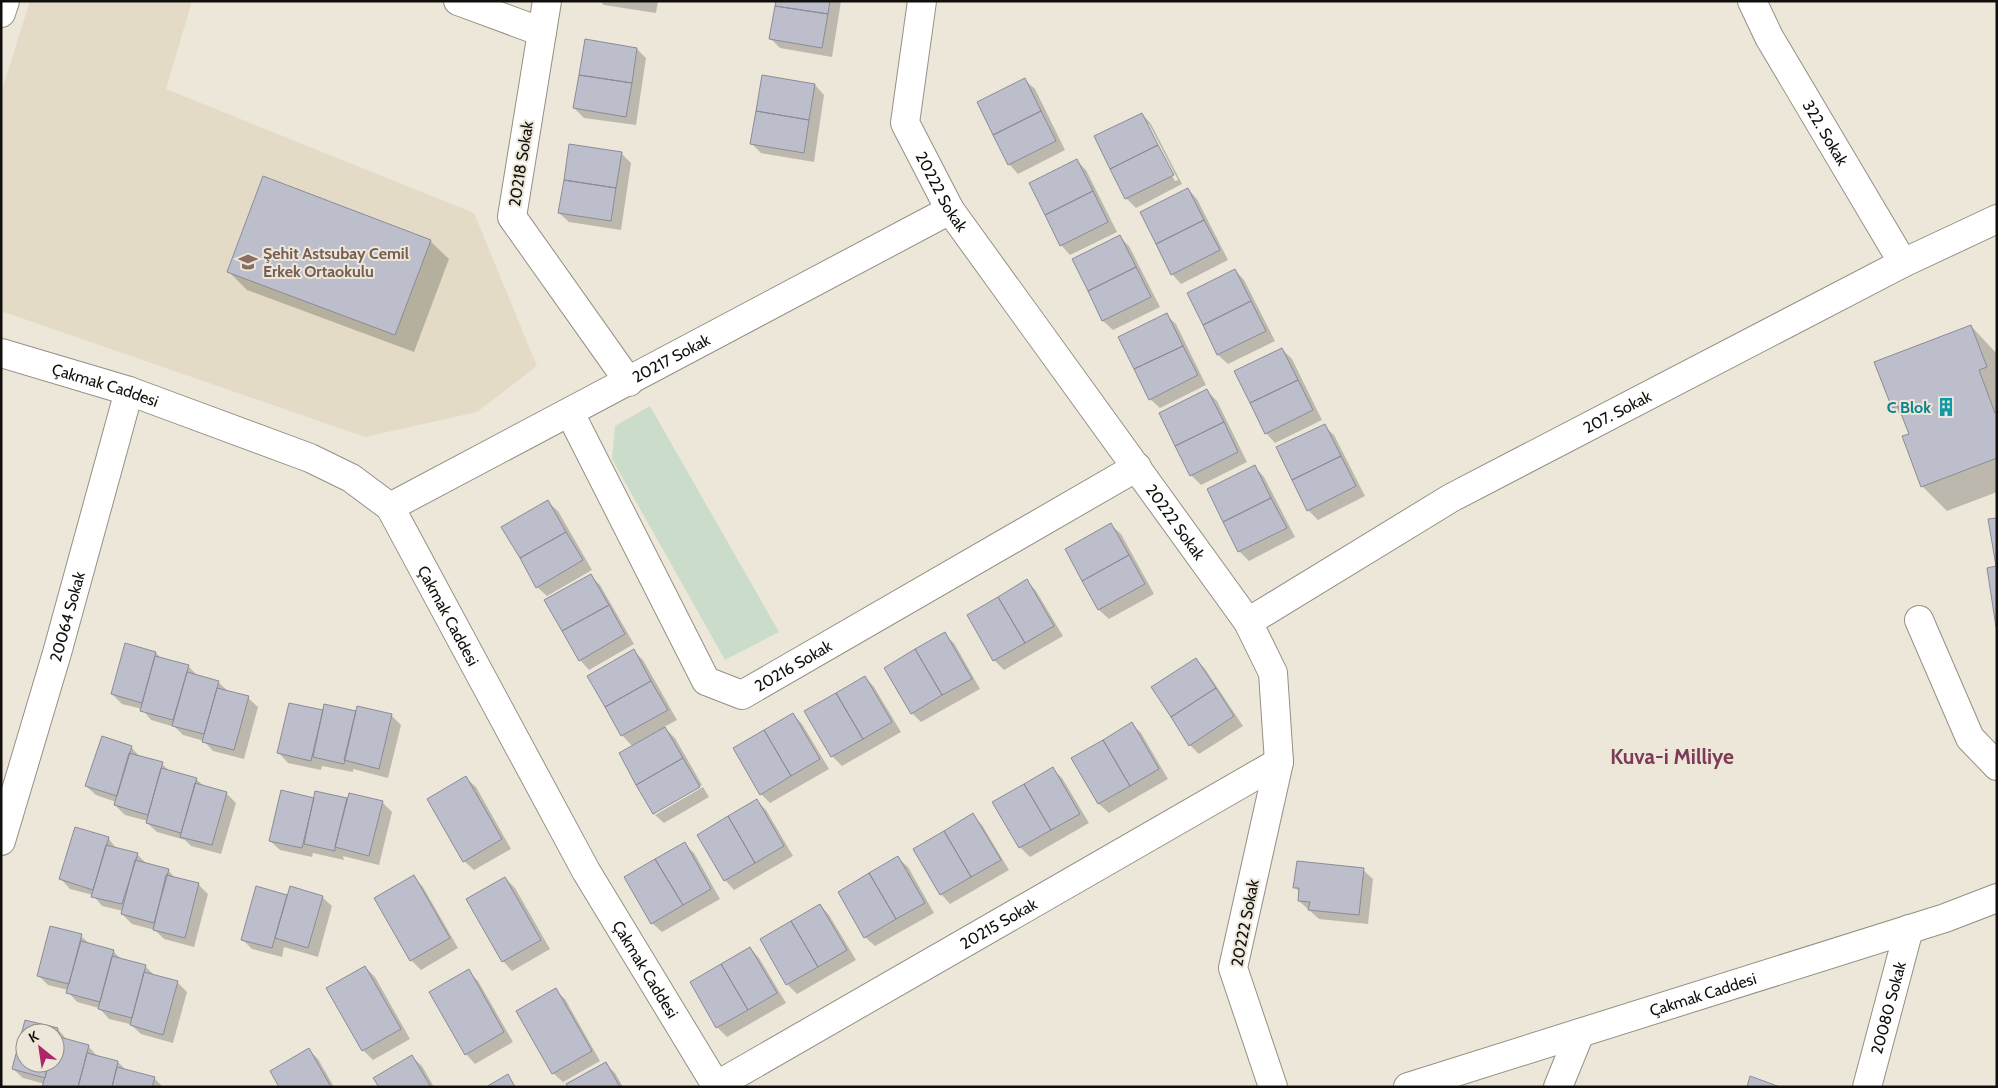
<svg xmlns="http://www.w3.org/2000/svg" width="1998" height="1088" font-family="Cabin,sans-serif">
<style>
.built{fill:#e3dbc6}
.green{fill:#cbddca}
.shadow{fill:#0003;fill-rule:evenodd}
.building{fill:#bdbecb;stroke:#8b8b98}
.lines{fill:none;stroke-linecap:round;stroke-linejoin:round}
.minor-casing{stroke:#959084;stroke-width:30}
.secondary-casing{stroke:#959084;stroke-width:30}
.minor{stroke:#fff;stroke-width:28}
.secondary{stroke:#fff;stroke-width:28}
.labels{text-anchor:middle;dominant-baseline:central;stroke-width:4;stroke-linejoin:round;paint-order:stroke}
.street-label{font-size:16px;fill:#110f0b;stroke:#ece7d9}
.education-label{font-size:16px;font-weight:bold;fill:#785e54;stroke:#ece7d9;text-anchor:start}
.culture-label{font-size:16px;font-weight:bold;fill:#0d838f;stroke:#ece7d9;text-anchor:end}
.district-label{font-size:21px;font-weight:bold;fill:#7e3a56;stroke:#ece7d9}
</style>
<rect width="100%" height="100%" fill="#ece7d9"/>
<path class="built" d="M30 1H192L166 89 474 213 537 366 477 412 365 437 1 311V93Z"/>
<path class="green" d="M650 406 779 632 725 660 612 459 615 426Z"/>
<path class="shadow" d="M600 1H658L656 13 604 5Z
M777 1H841L832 57 780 48 771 39Z
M637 49 646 58 636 125 584 118 574 108Z
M1025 80 1035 89 1065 150 1018 174 1009 164Z
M815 85 824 95 814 162 761 153 752 144Z
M1142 114 1151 124 1182 184 1136 208 1126 198ZM1146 124H1149L1178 180 1175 181Z
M622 154 631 163 621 230 569 222 559 213Z
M1077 161 1086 170 1117 232 1070 255 1061 245Z
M1188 189 1197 199 1228 260 1181 284 1172 274Z
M1119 236 1129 246 1160 307 1113 330 1103 321 1073 259Z
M430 241 449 259 414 352 247 290 228 271Z
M1235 270 1244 280 1275 341 1228 364 1218 355 1189 293Z
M1166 315 1176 324 1206 385 1160 408 1150 399Z
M1971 326 1997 354V492L1947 511 1922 486 1911 434 1905 419 1893 407Z
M1282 349 1292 359 1322 420 1275 443 1266 433Z
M1207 391 1217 401 1247 462 1201 485 1191 475Z
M1324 426 1334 435 1365 496 1318 520 1308 510Z
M1255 467 1264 477 1295 537 1249 561 1239 551Z
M548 502 558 511 592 570 547 596 537 587Z
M1111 525 1121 534 1154 594 1109 619 1099 610 1066 549Z
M590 575 600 585 634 644 589 670 580 660Z
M1027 581 1036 591 1063 636 1004 670 994 660Z
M944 634 954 643 980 689 921 722 912 713Z
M126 645 156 653 162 659 188 666 198 676 218 682 229 692 248 698 258 707 244 759 213 751 204 741 183 735 175 727 151 720 142 709 122 704 112 694Z
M634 651 643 660 677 720 664 727 675 738 702 785 655 812V815L703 787 709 797 664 823 654 814 620 754 633 747 622 735 589 676Z
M1196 659 1205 669 1243 726 1199 754 1190 745Z
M865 677 874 687 901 732 842 766 832 756Z
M324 712 391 715 401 725 388 778 353 769V772L322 766 321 770 288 763 279 753Z
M793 714 802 724 829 769 770 803 761 794Z
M1132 724 1141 733 1168 779 1109 813 1099 804 1073 758Z
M131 747 140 757 162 764 171 772 196 779 205 787 226 793 236 803 221 854 191 846 185 840 157 832 147 823 148 821 125 815 115 805 116 802 96 795 86 786Z
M1052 768 1062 778 1089 823 1030 857 1020 847Z
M466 778 476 787 511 849 474 870 464 861Z
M316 793 348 800 350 794 383 803 392 812 379 865 343 856 344 860 313 853 312 857 280 850 270 841 315 799Z
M757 801 766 810 793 856 734 890 725 880Z
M973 815 982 825 1009 870 950 904 941 894Z
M108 838 117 849 137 854 147 864 168 870 176 879 198 884 208 894 194 947 164 939 155 930 132 924 122 914 123 911 102 906 93 895 70 889 61 879Z
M684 844 694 853 720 899 662 932 652 923Z
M898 858 908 867 934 913 875 946 865 937Z
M1363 870 1373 879 1368 924 1319 919 1299 901 1300 893 1295 887Z
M414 877 423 887 458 948 421 970 411 960Z
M505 878 515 888 550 949 512 971 503 961Z
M257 888 288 896 322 897 332 906 318 957 284 947 282 957 252 949 242 939Z
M820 905 829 915 856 960 797 994 787 984 761 940Z
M81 936 91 945 113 951 122 960 145 966 155 976 177 982 187 992 173 1043 141 1034 130 1024 109 1019 99 1008 77 1002 68 992V990L48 985 39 976Z
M750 948 759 958 786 1003 727 1037 717 1027Z
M365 967 375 977 410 1039 373 1060 363 1050 327 989Z
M468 971 478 981 513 1042 475 1064 466 1054Z
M555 990 565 999 600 1061 563 1082 553 1073Z
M26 1021 58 1029 67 1040 88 1046 98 1057 118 1062 127 1071 154 1078 163 1087H44L45 1084 23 1078 13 1069ZM25 1033H55V1063H25Z
M309 1050 318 1059 334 1087H280Z
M412 1057 422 1066 434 1087H380Z
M606 1064 615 1073 623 1087H569Z"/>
<path class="building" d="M776 1H830L828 14 775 6Z
M775 6 828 14 822 48 769 39Z
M585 39 637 48 632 83 579 75Z
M579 75 632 83 626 117 573 108Z
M762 75 815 84 809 120 756 111Z
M1025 78 1041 111 993 135 977 102Z
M756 111 809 120 804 153 750 144Z
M1041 111 1056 141 1008 165 993 135Z
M1142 113 1158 145 1110 169 1094 136Z
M569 144 622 152 616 188 564 180Z
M1158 145 1174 175 1125 199 1110 169Z
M1077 159 1093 191 1045 215 1029 183Z
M263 176 431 240 395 335 227 272Z
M564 180 616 188 611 221 558 213Z
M1188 188 1204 220 1156 244 1140 212Z
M1093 191 1108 222 1060 246 1045 215Z
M1204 220 1220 250 1171 275 1156 244Z
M1120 235 1136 267 1088 291 1072 259Z
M1136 267 1151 297 1102 321 1088 291Z
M1235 269 1251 301 1203 325 1187 293Z
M1251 301 1266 331 1217 355 1203 325Z
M1167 313 1183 346 1134 369 1118 337Z
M1971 325 1987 367 1979 370 1995 413 1997 412V458L1921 487 1902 436 1909 434 1898 406 1892 408 1874 362Z
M1183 346 1198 375 1149 400 1134 369Z
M1282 348 1298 380 1250 403 1234 371Z
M1298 380 1313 410 1265 434 1250 403Z
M1207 389 1224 422 1175 446 1159 413Z
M1224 422 1238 452 1190 476 1175 446Z
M1325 424 1341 456 1292 480 1276 447Z
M1341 456 1356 486 1307 511 1292 480Z
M1255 465 1271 498 1223 522 1207 489Z
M1271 498 1287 528 1238 552 1223 522Z
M548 500 566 532 520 558 501 527Z
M1997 518V627H1996L1987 568 1996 566 1988 519Z
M1111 523 1129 555 1082 581 1065 549Z
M566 532 583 560 536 588 520 558Z
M1129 555 1145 584 1098 610 1082 581Z
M591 574 609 605 562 631 544 600Z
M1027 579 1054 626 1025 643 998 597Z
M998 597 1025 643 993 661 967 615Z
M609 605 625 634 579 661 562 631Z
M945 632 972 679 942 695 915 649Z
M125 643 156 652 142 703 111 694Z
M634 649 651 681 605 707 587 676Z
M915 649 942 695 911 714 884 668Z
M155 656 189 665 173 720 140 711Z
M1196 658 1216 688 1171 717 1151 687Z
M187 672 219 681 204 734 172 726Z
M865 676 892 722 863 739 836 693Z
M651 681 668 710 621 736 605 707Z
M217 688 249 696 234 750 202 742Z
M1216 688 1234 716 1189 746 1171 717Z
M836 693 863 739 831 757 804 711Z
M289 703 323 710 311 761 277 753Z
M324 704 356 711 344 764 313 757Z
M357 706 392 714 379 769 344 760Z
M793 713 820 759 791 776 764 730Z
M1132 722 1159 769 1130 786 1103 740Z
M665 727 683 758 636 785 619 753Z
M764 730 791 776 760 795 733 748Z
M102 736 132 746 117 796 85 786Z
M1103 740 1130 786 1098 804 1071 758Z
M129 753 163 762 148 815 114 805Z
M683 758 700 787 653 814 636 785Z
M1053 767 1080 814 1051 830 1024 784Z
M161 768 197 778 181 833 146 823Z
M466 776 502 839 463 862 427 799Z
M195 783 227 792 212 845 180 837Z
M1024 784 1051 830 1019 848 992 802Z
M281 790 314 798 302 848 269 841Z
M315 791 347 798 335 847V851L304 844Z
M349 793 383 801 369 856 335 847Z
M757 799 784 846 755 863 728 816Z
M973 813 1001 860 971 877 944 831Z
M728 816 755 863 724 881 697 835Z
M75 827 109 837 93 890 59 879Z
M944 831 971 877 940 895 913 849Z
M685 842 711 889 683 905 655 859Z
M106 845 138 853 122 904 91 897Z
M898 856 925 903 896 919 869 873Z
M655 859 683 905 651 924 624 877Z
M135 860 169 869 154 923 121 914Z
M1297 861 1364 868 1359 915 1308 910 1310 902 1298 901 1299 888H1293Z
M869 873 896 919 864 938 838 892Z
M166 875 199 883 185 938 153 930Z
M414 875 450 938 410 961 374 898Z
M505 877 541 940 502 962 466 899Z
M256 886 287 895 272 948 241 940Z
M290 886 323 896 308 948 275 938Z
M820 904 847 950 818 967 791 921Z
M791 921 818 967 786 985 760 939Z
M50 926 82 934 69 984 37 976Z
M81 941 114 950 100 1002 66 993Z
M750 947 777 993 748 1010 721 964Z
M112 956 146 965 132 1018 98 1009Z
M721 964 748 1010 716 1028 690 982Z
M365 966 401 1029 362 1051 326 988Z
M469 969 504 1032 465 1055 429 992Z
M144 972 178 981 163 1035 130 1025Z
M556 988 592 1051 552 1074 516 1011Z
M25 1020 58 1028 55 1038V1033H25V1063H49L45 1078 12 1069Z
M56 1036 89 1045 78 1087H42L49 1063H55Z
M309 1048 331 1087H279L270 1071Z
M87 1053 118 1061 112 1087H78Z
M412 1055 431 1087H379L373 1078Z
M606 1062 620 1087H568L566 1084Z
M117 1067 155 1077 152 1087H112Z
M508 1074 515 1087H486Z
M1750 1076 1780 1087H1747Z"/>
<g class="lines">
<g class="minor-casing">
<g id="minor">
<path d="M458 1 542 32"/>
<path d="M547 1 512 217 629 382"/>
<path id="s1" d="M922 1 905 123 950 210 1248 622 1273 673 1279 762 1233 968 1273 1087"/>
<path id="s2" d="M1752 1 1769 37 1903 263"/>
<path d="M1 13 5 1"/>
<path id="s3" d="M570 413 706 681 742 695 1137 467"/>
<path id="s4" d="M390 507 950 210"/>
<path d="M1919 620 1970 738 1997 766"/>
<path id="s5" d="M1248 622 1451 498 1903 263 1997 219"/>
<path id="s6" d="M1 841 57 653 129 391"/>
<path id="s7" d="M714 1087 1279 762"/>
<path d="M1558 1087 1580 1033"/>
<path id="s8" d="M1867 1087 1909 929"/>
</g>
</g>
<g class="secondary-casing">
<g id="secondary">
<path id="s9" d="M1 353 129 391 310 458 351 478 390 507 586 871 717 1087"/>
<path id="s10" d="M1408 1087 1945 918 1997 898"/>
</g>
</g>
<use href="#minor" class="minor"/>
<use href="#secondary" class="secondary"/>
</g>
<defs>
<g id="school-bare" transform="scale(1.5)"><path d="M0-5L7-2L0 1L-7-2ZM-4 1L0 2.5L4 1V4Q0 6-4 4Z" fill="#8d6e63" stroke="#ece7d9" stroke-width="2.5" paint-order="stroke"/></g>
<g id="building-bare" transform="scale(1.5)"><path d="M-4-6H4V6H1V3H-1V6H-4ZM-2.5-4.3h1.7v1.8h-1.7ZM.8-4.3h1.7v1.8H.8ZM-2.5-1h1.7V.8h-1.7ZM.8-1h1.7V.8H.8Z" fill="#0f9aa8" stroke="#ece7d9" stroke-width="2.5" paint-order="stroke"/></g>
</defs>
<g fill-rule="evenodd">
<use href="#school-bare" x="248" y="262"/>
<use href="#building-bare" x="1946" y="407"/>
</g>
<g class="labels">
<g class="street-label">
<text stroke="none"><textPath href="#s2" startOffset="151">322. Sokak</textPath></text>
<text transform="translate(521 164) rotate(-81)">20218 Sokak</text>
<text stroke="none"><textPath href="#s1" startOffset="201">20222 Sokak</textPath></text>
<text stroke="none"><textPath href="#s4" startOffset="318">20217 Sokak</textPath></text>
<text stroke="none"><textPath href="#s9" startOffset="109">Çakmak Caddesi</textPath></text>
<text stroke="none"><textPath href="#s5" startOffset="425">207. Sokak</textPath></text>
<text stroke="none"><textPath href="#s1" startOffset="606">20222 Sokak</textPath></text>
<text stroke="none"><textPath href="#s9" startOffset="544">Çakmak Caddesi</textPath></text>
<text stroke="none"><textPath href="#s6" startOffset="234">20064 Sokak</textPath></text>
<text stroke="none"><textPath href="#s3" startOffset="398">20216 Sokak</textPath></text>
<text transform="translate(1245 923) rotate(-79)">20222 Sokak</text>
<text stroke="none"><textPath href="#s7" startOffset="328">20215 Sokak</textPath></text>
<text stroke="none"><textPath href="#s9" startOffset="949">Çakmak Caddesi</textPath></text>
<text stroke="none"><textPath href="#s10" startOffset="309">Çakmak Caddesi</textPath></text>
<text stroke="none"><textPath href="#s8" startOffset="82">20080 Sokak</textPath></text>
</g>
<g class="education-label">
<text x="263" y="253">Şehit Astsubay Cemil<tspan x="263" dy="18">Erkek Ortaokulu</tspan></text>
</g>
<g class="culture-label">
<text x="1931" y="407">C Blok</text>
</g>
<g class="district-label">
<text x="1672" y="756">Kuva-i̇ Milliye</text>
</g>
</g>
<rect width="1998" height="1088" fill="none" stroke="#110f0b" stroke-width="5"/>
<g transform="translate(40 1048) rotate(330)"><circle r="24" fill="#ece7d9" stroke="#949187"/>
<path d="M0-4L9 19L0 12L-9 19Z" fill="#ae2669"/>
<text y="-8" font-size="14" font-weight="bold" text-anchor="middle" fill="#110f0b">K</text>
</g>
</svg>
